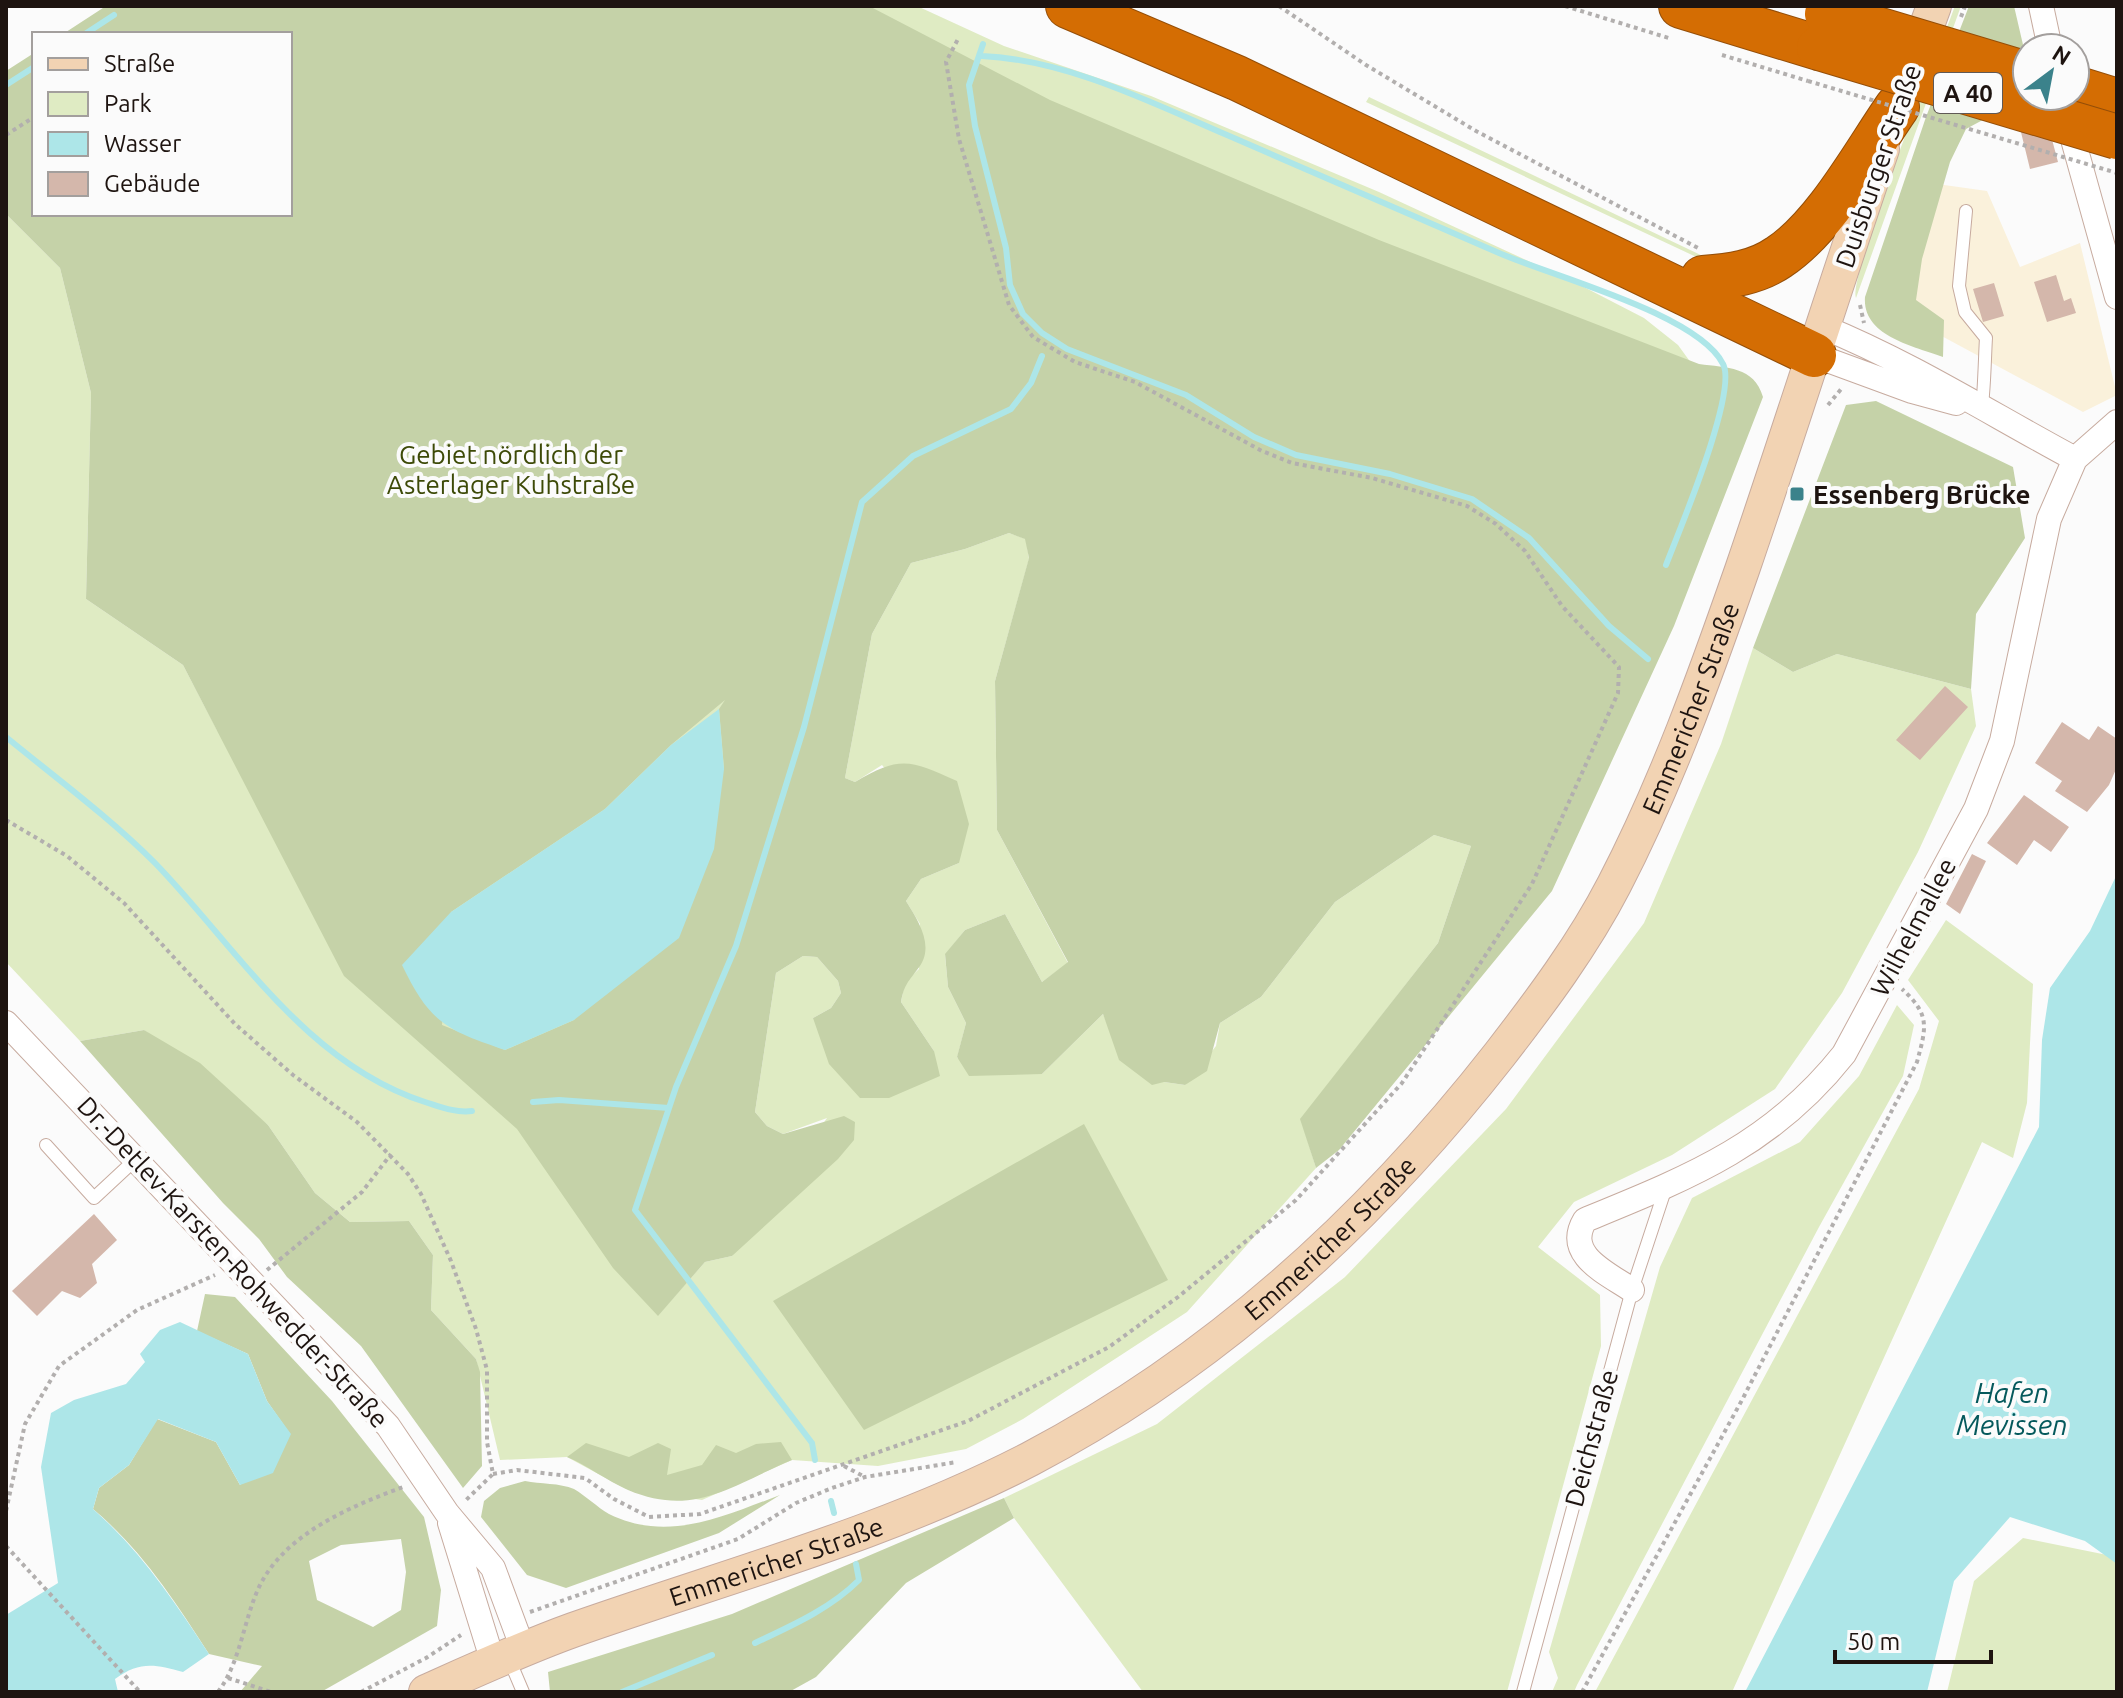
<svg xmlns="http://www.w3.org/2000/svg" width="2123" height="1698" font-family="Ubuntu,sans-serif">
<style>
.industrial{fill:#faf1db}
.green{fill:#dfebc3}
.forest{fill:#c5d2a8;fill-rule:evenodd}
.water{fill:#ade6e8}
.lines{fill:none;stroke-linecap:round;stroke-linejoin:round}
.stream{stroke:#ade6e8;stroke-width:6}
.building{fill:#d4b7ab}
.service-casing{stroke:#c7ab9f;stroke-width:14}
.minor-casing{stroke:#c7ab9f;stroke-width:26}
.secondary-casing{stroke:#c7ab9f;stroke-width:36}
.motorway-casing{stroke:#944e08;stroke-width:46}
.path{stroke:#b2afae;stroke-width:4;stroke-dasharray:4 4;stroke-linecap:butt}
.service{stroke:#fff;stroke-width:12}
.minor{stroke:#fff;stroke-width:24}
.secondary{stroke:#f2d3b3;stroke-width:34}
.motorway{stroke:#d46d03;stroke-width:44}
.motorway-bridge-casing{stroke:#944e08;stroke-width:46;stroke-linecap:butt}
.path-bridge{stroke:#b2afae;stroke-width:4;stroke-dasharray:4 4;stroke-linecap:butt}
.motorway-bridge{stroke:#d46d03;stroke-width:44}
.poi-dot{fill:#3b828b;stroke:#fbfbfb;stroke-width:3}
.labels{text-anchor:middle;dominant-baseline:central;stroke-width:8;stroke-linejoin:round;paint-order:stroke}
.shield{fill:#fbfbfb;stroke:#605956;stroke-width:2}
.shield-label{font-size:24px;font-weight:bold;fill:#1e1410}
.street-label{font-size:26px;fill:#1e1410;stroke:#fbfbfb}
.park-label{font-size:26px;fill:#3d4a07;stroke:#fbfbfb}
.poi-label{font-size:26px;font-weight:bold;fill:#1e1410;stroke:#fbfbfb;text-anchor:start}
.water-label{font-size:28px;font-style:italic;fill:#05595c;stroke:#fbfbfb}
</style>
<rect width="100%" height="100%" fill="#fbfbfb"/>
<path class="industrial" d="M1930 183 1987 191 2020 267 2080 243 2117 395 2083 412 1897 312Z"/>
<path class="green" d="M203 6H917L1004 46 1151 96 1379 192 1580 285 1644 318 1678 345 1710 389 885 474 658 1315 705 1262 732 1256 827 1118 783 1134 767 1126 755 1112 776 973 803 956 817 957 838 981 841 993 831 1008 813 1018 934 1051 901 1002 905 982 919 969 920 924 906 901 921 879 959 863 882 765 855 782 845 778 872 634 911 563 965 549 1009 533 1026 539 1029 559 995 681 997 830 1068 963 1042 982 1005 914 965 930 945 955 948 987 966 1023 957 1058 1042 1074 1103 1014 1112 1035 1164 1082 1185 1085 1216 1046 1220 1023 1261 997 1335 902 1434 835 1471 846 1438 943 1301 1119 1316 1168 1187 1312 1023 1419 966 1449 878 1466 792 1460 702 1500 626 1489 567 1457 500 1460 476 1359 431 1310 433 1255 409 1221 350 1222 315 1193 268 1125 144 1030 80 1041 6 962V214L60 268 91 393 86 599 183 665 217 730 290 214V34Z
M1955 6H1961L1856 298C1847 278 1941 44 1955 6Z
M1369 97 1707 258V262L1366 102Z
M1753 648 1793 672 1837 654 1971 689 1976 726 1918 852 1842 993 1775 1089 1672 1155 1574 1202 1538 1247 1600 1295 1601 1346 1507 1692H1143L1014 1518 1004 1498 1157 1424 1345 1277 1506 1109 1644 923 1721 744Z
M1946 920 2033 984 2027 1103 2013 1158 1982 1142 1732 1692H1595L1919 1089 1939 1021 1908 980Z
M1897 1005 1914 1025 1903 1076 1819 1227 1577 1685 1574 1692H1552L1558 1678 1549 1652 1660 1267 1692 1198 1800 1142 1859 1076Z
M2023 1538 2117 1557V1692H1947L1974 1581Z"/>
<path class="forest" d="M106 6H869L1050 100 1379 240 1699 364C1727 368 1754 366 1763 397L1674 626 1552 891 1339 1150 1316 1168 1300 1119 1438 943 1471 846 1434 835 1335 902 1261 997 1220 1023 1207 1071 1185 1085 1164 1082 1152 1085 1119 1060 1103 1014 1042 1074 969 1076 957 1057 966 1023 948 987 945 954 965 930 1005 914 1042 982 1068 962 997 830 995 681 1029 558 1025 539 1009 533 965 549 911 563 872 634 845 778 855 782C900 755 911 760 957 781L969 824 959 863 921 879 906 901C919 922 936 948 917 970 907 983 904 986 901 1002L934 1051 940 1076 889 1098H860L829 1064 813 1018 831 1008 841 993 838 981 817 957 803 956 776 973 755 1112 767 1126 783 1134 844 1116 855 1122 854 1140 838 1159 732 1256 705 1262 658 1316 613 1268 517 1129 344 976 183 665 86 599 91 393 60 268 6 214V71L34 53V214H290V34H63ZM725 700 719 709 724 769 574 1020 505 1050 442 1025 451 912 605 809 671 745Z
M1969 6H2014L2027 62 2005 108 1966 129 1950 162 1922 259 1916 300 1944 320 1943 357C1914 346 1862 336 1865 297L1926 117Z
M1876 401 2013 467 2025 538 1976 614 1971 689 1837 654 1793 672 1753 648 1846 405Z
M144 1030 200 1063 268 1125 315 1193 350 1222 409 1221 433 1255 431 1310 476 1359 480 1372 482 1466 463 1488 361 1346 287 1277 259 1239 223 1203 80 1041Z
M1084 1124 1168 1280 864 1430 773 1301Z
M205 1294 235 1297 332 1401 424 1517 441 1590 437 1626 321 1692H240L262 1666 209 1654C175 1601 141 1549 93 1509L99 1488 129 1465 157 1419 216 1442 240 1485 290 1434 267 1401 248 1354 197 1331ZM401 1539 406 1572 401 1610 373 1627 317 1600 309 1561 341 1545Z
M781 1442 792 1460C732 1485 694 1518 628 1490 606 1480 588 1466 567 1457L586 1443 629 1457 658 1443 671 1449 667 1475 702 1465 716 1445 736 1453 756 1444Z
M525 1481C540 1484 560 1483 574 1489 586 1496 597 1507 609 1514 668 1543 724 1516 780 1495L719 1533 566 1588 527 1575 481 1517 484 1501 500 1488Z
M1004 1498 1014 1518 906 1583 816 1677 789 1692H550L548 1672 732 1614Z"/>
<path class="water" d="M719 709 724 769 714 849 679 938 574 1020 505 1050C446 1030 430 1023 402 965L451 912 605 809 671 745Z
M2117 874V1564L2085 1541 2010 1517 1954 1581 1927 1692H1745L2039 1127 2042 1040 2050 988 2090 931Z
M180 1322 248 1354 267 1401 291 1434 273 1473 240 1485 216 1442 158 1419 129 1465 99 1488 93 1509C141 1551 174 1601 209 1654L183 1672C155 1664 139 1661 115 1679L118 1692H6V1615L58 1583 41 1467 51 1413 74 1400 126 1384 145 1362 140 1354 160 1330Z"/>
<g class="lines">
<path class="stream" d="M85 34 114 15
M983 44 969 85 975 126 1006 248 1010 285 1023 314 1042 333 1067 349 1186 395 1254 437 1296 455 1390 474 1472 499 1529 538 1609 626 1648 659
M982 56C1067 60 1150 102 1227 135 1318 174 1408 214 1499 253 1551 276 1698 314 1723 364 1738 392 1679 531 1666 565
M6 85 34 67
M6 737C56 778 109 817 155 863 238 949 305 1063 425 1102 441 1107 455 1113 472 1111
M533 1102 559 1100 669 1108
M815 1460 812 1443 635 1210 676 1087 736 946 804 727 862 502 913 456 1011 409 1031 383 1042 356
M831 1501 834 1513
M755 1643C791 1626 830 1609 859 1580L856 1564
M622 1692 712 1655"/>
</g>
<path class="building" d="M2046 117 2058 162 2030 169 2019 124Z
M2056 275 2064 301 2071 298 2076 313 2047 322 2034 282Z
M1994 283 2004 316 1983 322 1973 289Z
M1945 686 1968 707 1920 760 1896 740Z
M2062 722 2089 740 2098 726 2117 739V767L2109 785 2087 812 2055 791 2062 781 2035 763Z
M2024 795 2069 827 2051 852 2034 840 2017 865 1987 843Z
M1972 854 1986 861 1960 914 1946 904Z
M94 1214 117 1240 92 1264 97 1283 80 1298 62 1291 37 1316 12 1291Z"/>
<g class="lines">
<g class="service-casing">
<path id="service" d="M1966 211 1959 286 1965 312 1986 338C1985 351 1984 404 1981 410
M46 1145 94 1198 137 1158
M509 1659 523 1692
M1523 1692 1632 1290 1666 1187"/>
</g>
<g class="minor-casing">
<path id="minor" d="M2041 6 2050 48
M2067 118 2117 297
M1823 327C1911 363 1991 414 2075 459
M1814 355 1912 391 1956 403
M6 1023 388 1426 447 1513 493 1568 523 1649
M1632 1290C1607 1273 1564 1255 1585 1220 1690 1177 1772 1145 1844 1054L1976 809 2002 741 2049 519 2075 459 2117 422
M450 1523 493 1662"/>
</g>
<g class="secondary-casing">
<g id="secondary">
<path d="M1912 66 1934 6"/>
<path id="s1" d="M426 1692C475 1670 523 1648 573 1630 726 1576 885 1534 1030 1459 1215 1362 1371 1219 1500 1054 1541 1001 1583 945 1614 885 1666 785 1705 676 1742 570 1790 430 1834 289 1882 149"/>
</g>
</g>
<g class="motorway-casing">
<path id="motorway" d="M1068 6 1237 78 1814 355
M1681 6 1819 48
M2075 88 2117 101
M1703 278C1730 276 1756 273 1779 257 1826 226 1865 153 1897 107"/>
</g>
<path class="path" d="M1279 6 1366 65 1476 131 1698 248
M1565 6 1672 39
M1961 17 1965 6
M1722 55 1808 81
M6 135 34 117
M1860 305 1864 323
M1828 405 1842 388
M6 820 67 856 124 903 235 1024 293 1075 357 1122 408 1174 421 1194 451 1261 476 1329 487 1370V1442L493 1474 466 1500
M267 1270 362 1192 391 1154
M844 1466 865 1477
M493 1474 517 1470 585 1478 614 1499 649 1517 700 1514 968 1421 1109 1347 1178 1297 1296 1200 1402 1083 1532 884 1618 693 1619 667 1562 606 1525 551 1496 524 1467 506 1372 478 1292 463 1262 451 1135 382 1075 362 1033 337 1009 305 959 139 946 62 958 39
M6 1511 25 1424 59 1366 137 1310 215 1275
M6 1546 140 1692
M530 1612 738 1539 796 1503 832 1488 865 1477 957 1462
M228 1678 271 1692
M218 1692C239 1664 243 1626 256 1594 279 1536 349 1507 403 1487
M361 1692 426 1658 461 1635
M1582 1692 1742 1400 1917 1062C1926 1028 1931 1015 1902 989"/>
<use href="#service" class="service"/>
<use href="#minor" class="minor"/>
<use href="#secondary" class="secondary"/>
<use href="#motorway" class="motorway"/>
<g class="motorway-bridge-casing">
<path id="motorway-bridge" d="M1827 14 2027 74
M1819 48 2117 137"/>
</g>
<path class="path-bridge" d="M1808 81 2117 173"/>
<use href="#motorway-bridge" class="motorway-bridge"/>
</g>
<rect class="poi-dot" x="1789" y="486" width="16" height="16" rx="4"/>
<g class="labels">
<rect class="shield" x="1934" y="73" width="68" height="40" rx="6"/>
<g class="shield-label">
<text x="1968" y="93">A 40</text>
</g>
<g class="street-label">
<text transform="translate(1878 166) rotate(-71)">Duisburger Straße</text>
<text stroke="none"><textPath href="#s1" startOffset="1670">Emmericher Straße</textPath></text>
<text transform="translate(1913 927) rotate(-62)">Wilhelmallee</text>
<text stroke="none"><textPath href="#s1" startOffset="1022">Emmericher Straße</textPath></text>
<text transform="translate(233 1262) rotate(47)">Dr.-Detlev-Karsten-Rohwedder-Straße</text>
<text transform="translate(1591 1438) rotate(-75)">Deichstraße</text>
<text stroke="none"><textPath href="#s1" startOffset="374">Emmericher Straße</textPath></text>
</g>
<g class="park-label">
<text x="511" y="454">Gebiet nördlich der<tspan x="511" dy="30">Asterlager Kuhstraße</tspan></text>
</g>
<g class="poi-label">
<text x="1813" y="494">Essenberg Brücke</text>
</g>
<g class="water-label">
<text x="2012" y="1392">Hafen<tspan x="2012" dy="32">Mevissen</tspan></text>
</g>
</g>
<rect width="2123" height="1698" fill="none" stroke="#1e1410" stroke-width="16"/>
<rect x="32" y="32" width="260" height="184" fill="#fbfbfb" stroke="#a39f9d" stroke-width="2"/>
<rect x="48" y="58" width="40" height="12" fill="#f2d3b3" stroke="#a39f9d" stroke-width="2"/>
<text x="104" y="72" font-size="24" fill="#1e1410">Straße</text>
<rect x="48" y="92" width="40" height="24" fill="#dfebc3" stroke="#a39f9d" stroke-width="2"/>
<text x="104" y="112" font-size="24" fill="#1e1410">Park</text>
<rect x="48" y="132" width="40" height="24" fill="#ade6e8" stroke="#a39f9d" stroke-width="2"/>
<text x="104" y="152" font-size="24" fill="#1e1410">Wasser</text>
<rect x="48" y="172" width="40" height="24" fill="#d4b7ab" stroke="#a39f9d" stroke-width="2"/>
<text x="104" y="192" font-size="24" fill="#1e1410">Gebäude</text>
<g transform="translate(2051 72) rotate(32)"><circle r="38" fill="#fbfbfb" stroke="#a39f9d" stroke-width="2"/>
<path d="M0-6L14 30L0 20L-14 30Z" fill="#3b828b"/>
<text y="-12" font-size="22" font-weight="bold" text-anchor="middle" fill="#1e1410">N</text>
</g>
<path d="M1835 1650v12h156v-12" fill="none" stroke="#1e1410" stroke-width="4"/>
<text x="1847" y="1650" font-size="24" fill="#1e1410" stroke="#fbfbfb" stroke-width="6" paint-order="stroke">50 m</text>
</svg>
